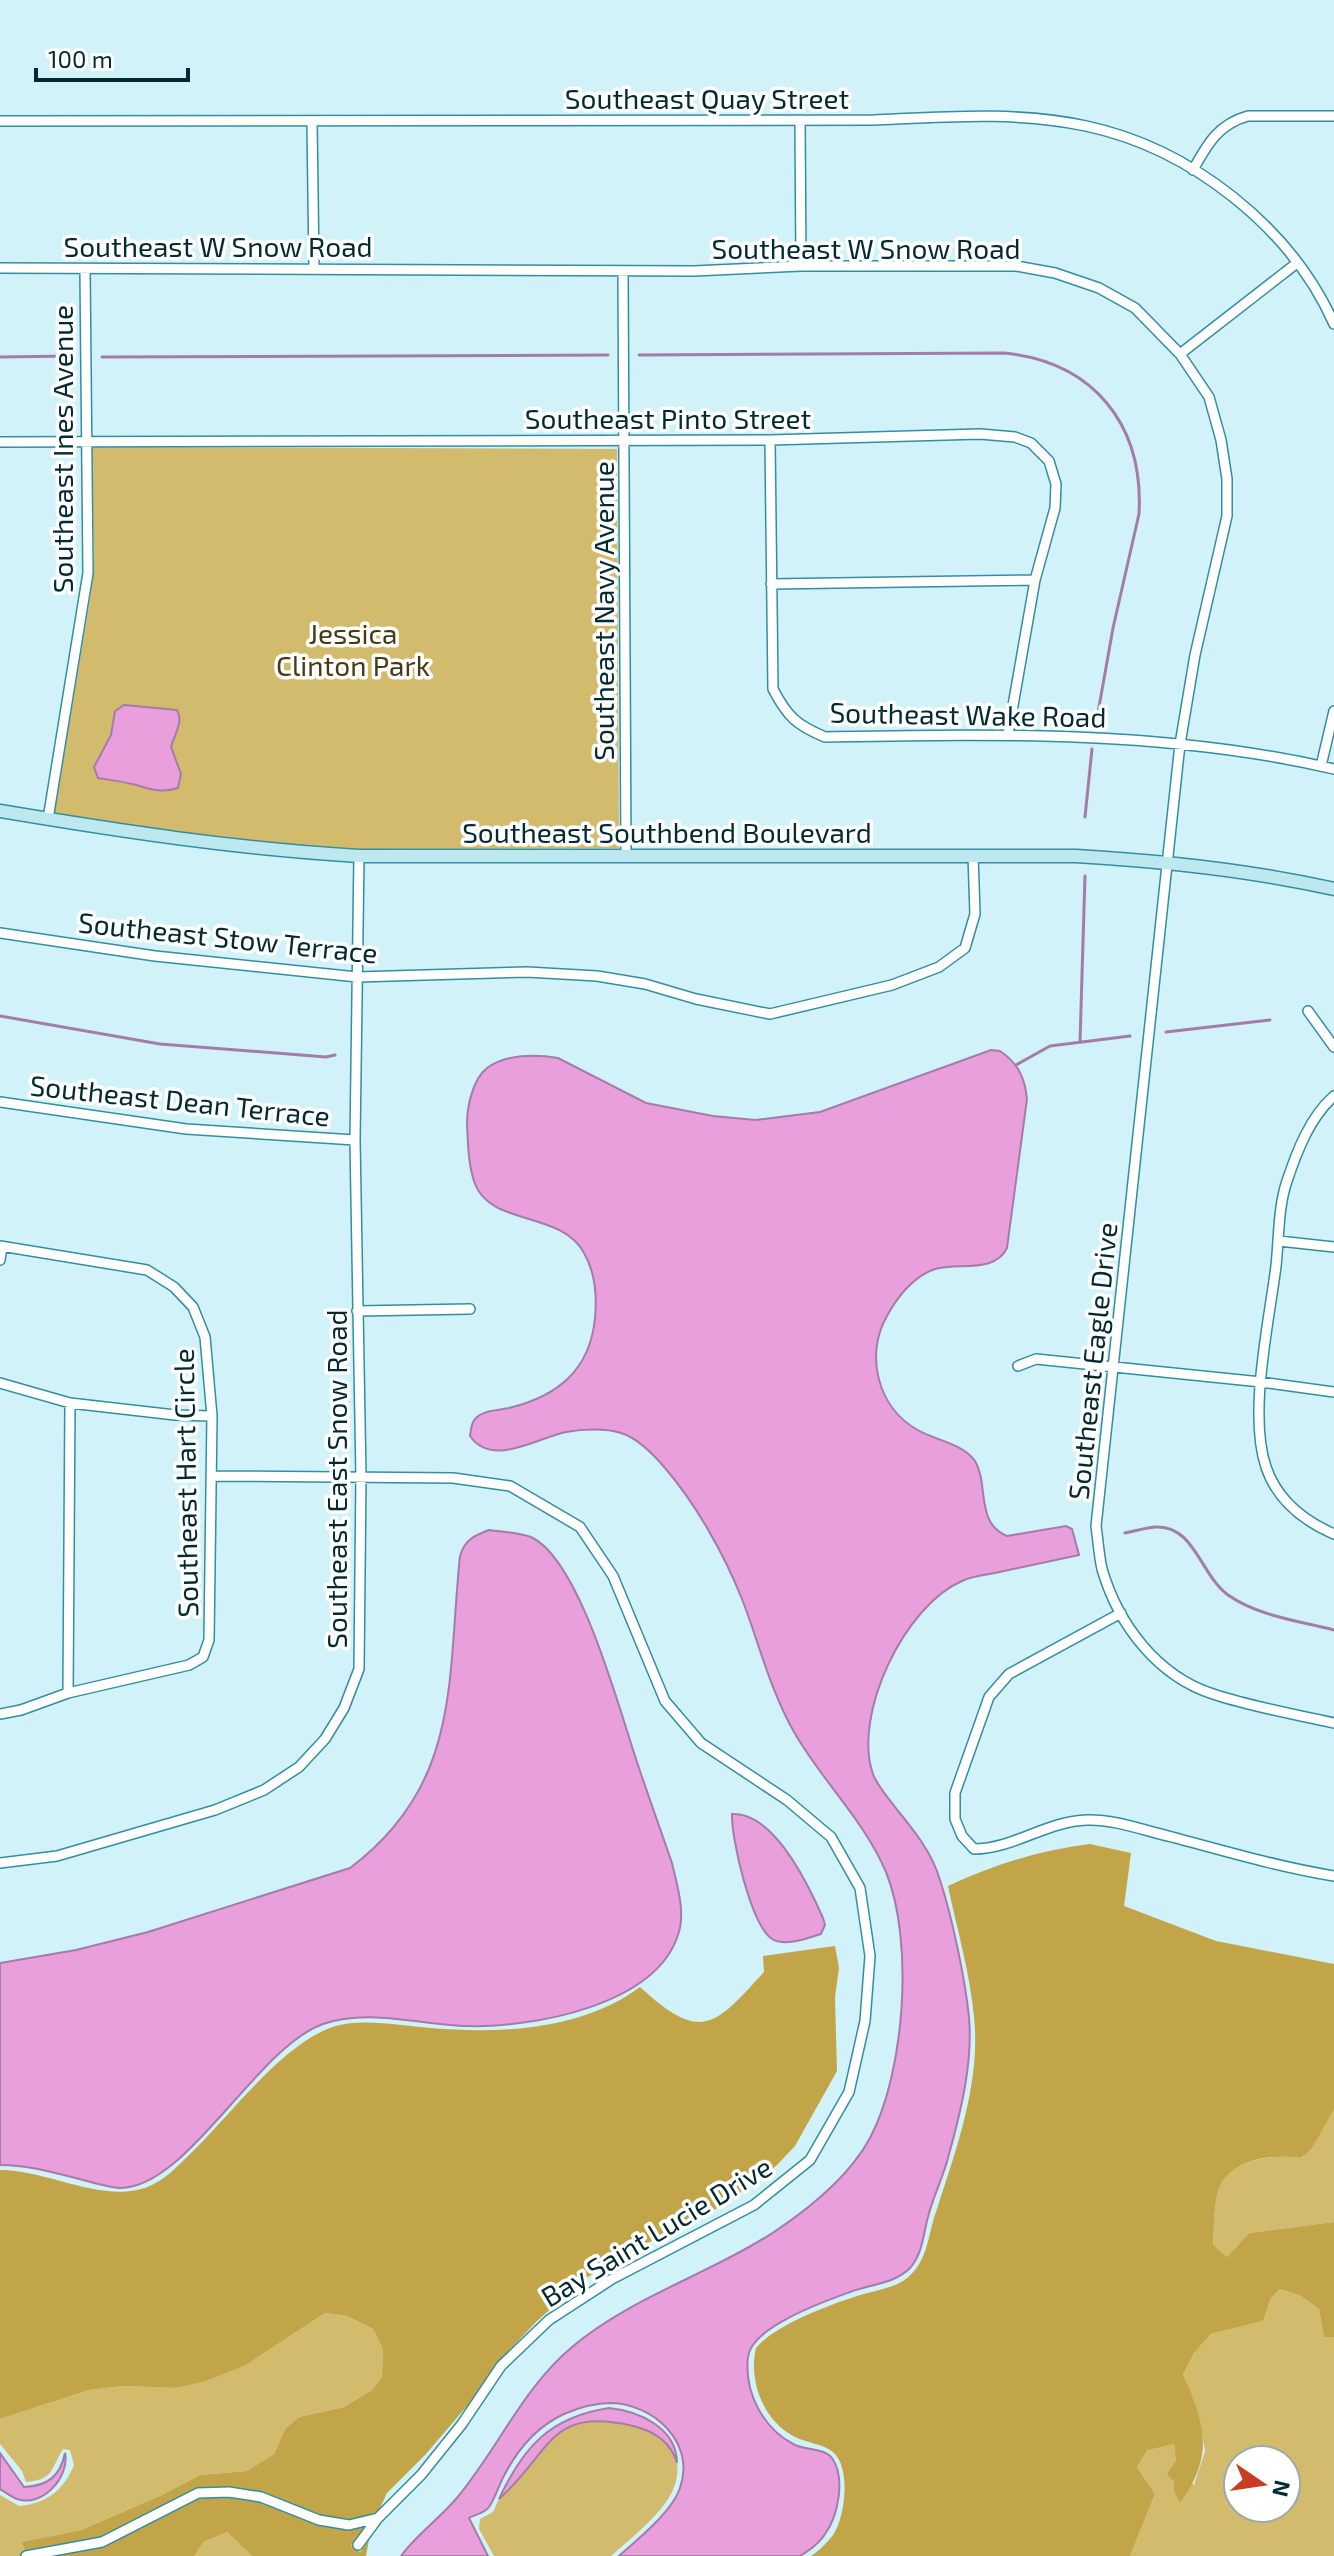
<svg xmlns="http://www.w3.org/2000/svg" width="1334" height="2556" font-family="'Exo 2',sans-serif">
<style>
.green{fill:#d3bb6e;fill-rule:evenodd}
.forest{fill:#c1a548}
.water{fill:#e89fdb;stroke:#a37ca8;stroke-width:2}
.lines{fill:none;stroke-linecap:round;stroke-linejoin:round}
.stream{stroke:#a37ca8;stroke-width:3}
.street-casing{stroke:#328ea0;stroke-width:12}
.secondary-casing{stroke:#328ea0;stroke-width:15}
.street{stroke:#fff;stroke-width:9}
.secondary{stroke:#bde8ef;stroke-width:12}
.labels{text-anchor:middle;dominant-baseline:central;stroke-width:7;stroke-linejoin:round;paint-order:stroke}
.street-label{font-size:28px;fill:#022a31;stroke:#fff}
.park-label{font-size:28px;fill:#463a13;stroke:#fff}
</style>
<rect width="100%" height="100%" fill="#d1f2f9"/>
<path class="green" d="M92 447 617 449 619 848 343 849 197 836 54 815 91 593 94 557Z
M1334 2109V2222L1249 2233 1227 2257 1213 2246C1215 2227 1212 2193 1225 2178 1243 2156 1276 2155 1302 2158Z
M1280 2289 1301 2296 1319 2309 1324 2336 1334 2337V2556H1130L1155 2494 1137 2467 1147 2449 1174 2444 1176 2461 1194 2485 1205 2451 1199 2417 1183 2375 1194 2353 1211 2334 1263 2321 1271 2298ZM1238 2460H1286V2508H1238Z
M325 2313 347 2316 373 2329 383 2349 382 2377 372 2390 344 2407 299 2417 285 2429 274 2454 247 2471 200 2475 162 2495 81 2530 23 2542 35 2556H0V2495L19 2506C46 2504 64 2490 74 2465L70 2450 63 2449C51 2468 54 2480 26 2482L22 2471 0 2444V2419L89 2390 123 2386 175 2388 246 2365Z
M587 2419C624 2422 694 2432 674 2487 666 2511 630 2539 611 2556H494L479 2529 480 2519 493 2512 499 2499 560 2430Z
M227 2532 252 2556H194L202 2542Z"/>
<path class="forest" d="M1090 1844 1131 1853 1124 1906 1216 1941 1334 1964V2109L1312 2148 1301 2158C1276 2155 1244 2156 1225 2178 1212 2193 1215 2227 1213 2245L1227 2257 1249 2233 1334 2222V2337H1324L1319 2309 1301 2296 1280 2289 1271 2298 1263 2321 1211 2334 1194 2353 1183 2375C1206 2425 1214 2457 1180 2503L1174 2491V2482L1167 2474 1176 2461 1174 2444 1147 2450 1137 2467 1155 2494 1130 2556H811C819 2551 827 2543 833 2535 845 2518 851 2469 834 2453 824 2444 807 2443 795 2437 764 2422 748 2381 756 2348 775 2325 829 2305 857 2296 872 2291 890 2289 903 2281 928 2264 927 2238 936 2212 956 2150 981 2083 974 2017 970 1973 957 1929 948 1886 993 1865 1040 1850 1090 1844Z
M835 1946 839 1968 835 1997 837 2071 795 2146 777 2165 723 2206 689 2220 584 2279 537 2321 496 2364 468 2405 425 2455 387 2493 380 2508 351 2546 360 2552 369 2540 366 2556H252L227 2532 203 2542 194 2556H35L26 2553 22 2542 81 2530 162 2495 200 2475 247 2471 274 2454 285 2429 299 2417 344 2407 372 2390 382 2377 383 2349 373 2329 347 2316 325 2313 246 2365 205 2381 175 2388 123 2386 89 2390 0 2419V2170C45 2170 94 2199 137 2190 159 2186 175 2169 191 2153 231 2115 287 2037 340 2025 369 2019 402 2026 431 2028 501 2034 582 2030 640 1987 701 2043 714 2027 764 1972L763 1956Z"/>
<path class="water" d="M124 705 177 710C184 722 174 735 171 747L181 774 178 788C159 794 149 788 132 784 120 781 109 780 98 778L94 767 111 735 115 711Z
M991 1050 1000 1051C1018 1063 1025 1078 1027 1099L1007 1248C994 1274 959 1262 935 1269 914 1276 897 1297 887 1316 865 1354 877 1406 916 1429 933 1440 963 1443 975 1461 989 1484 975 1523 1007 1536L1066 1526 1072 1529 1079 1555C1051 1561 1023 1567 995 1573 984 1575 972 1576 962 1581 905 1605 852 1715 873 1774 878 1787 887 1796 895 1807 913 1829 932 1852 940 1880 952 1917 965 1978 969 2017 973 2062 961 2111 949 2154 944 2176 933 2196 928 2217 923 2235 923 2252 911 2267 895 2284 871 2284 850 2292 825 2301 751 2327 748 2357 744 2392 763 2429 795 2445 806 2450 824 2448 832 2458 846 2478 838 2516 825 2534 819 2544 810 2550 800 2556H619C638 2539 672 2512 680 2488 696 2443 654 2404 611 2403 595 2403 578 2408 564 2414 538 2426 518 2449 505 2474 499 2484 496 2497 489 2507 484 2514 475 2514 469 2518L488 2556H401C417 2534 439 2519 456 2499 498 2449 522 2389 572 2347 631 2297 710 2274 774 2232 810 2208 849 2177 870 2138 905 2072 914 1941 886 1872 864 1820 822 1781 794 1732 770 1690 759 1643 742 1599 724 1554 696 1504 665 1468 654 1455 637 1438 621 1433 606 1428 582 1429 566 1432 537 1438 492 1468 470 1436 471 1430 471 1423 475 1419 483 1410 499 1410 509 1408 558 1396 590 1370 595 1318 597 1297 595 1272 584 1253 562 1211 491 1226 475 1184 468 1165 468 1143 467 1124 467 1106 473 1079 487 1068 506 1054 536 1054 558 1058L646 1103 713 1116 755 1120 820 1112Z
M489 1530C502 1532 518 1532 531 1537 581 1560 620 1713 638 1765 649 1798 661 1831 672 1863 677 1885 686 1913 678 1935 655 2006 531 2028 467 2026 421 2025 368 2008 323 2024 256 2048 186 2190 119 2188 107 2187 94 2183 83 2180 56 2173 29 2165 0 2165V1963L76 1950 148 1932 350 1868C462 1784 447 1679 460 1556 465 1540 473 1536 489 1530Z
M732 1814C774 1812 809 1886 823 1918L825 1925 821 1934C808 1938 785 1947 772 1939 751 1925 731 1838 732 1814Z
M609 2408C639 2411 677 2428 677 2463 671 2442 654 2431 633 2426 548 2406 552 2452 499 2499 523 2447 550 2417 609 2408Z
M0 2453 24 2487C47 2486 60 2477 65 2453 70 2477 42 2508 17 2499 11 2497 5 2492 0 2489Z"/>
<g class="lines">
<path class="stream" d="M639 355 1004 353C1094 362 1144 425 1139 514L1113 628 1096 724
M0 357 72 356
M102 357 608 355
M1085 817 1092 749
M0 1016 160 1044 326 1057 335 1055
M1166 1032 1270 1020
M1080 1042 1085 876
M1016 1065 1050 1046 1130 1036
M1125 1533C1135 1531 1145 1528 1155 1527 1194 1524 1201 1576 1228 1595 1258 1616 1299 1621 1334 1630"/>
<g class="street-casing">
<path id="street" d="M800 120 801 266
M0 121 874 120C944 117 1017 111 1086 126 1190 148 1291 227 1334 324
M312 121 314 268
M1193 170C1207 145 1218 124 1248 116H1334
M0 268 694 271 801 266H1016L1055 273 1099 288 1135 308 1180 354 1209 397 1221 440 1227 479V516L1195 655 1180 744 1096 1526C1098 1540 1099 1556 1102 1569 1118 1624 1157 1676 1213 1694 1252 1707 1294 1714 1334 1723
M623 271 626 856
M1180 354 1297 263
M770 440 773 689C787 716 796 725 825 737 994 734 1167 730 1334 769
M0 442 770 440 980 434 1015 437 1031 443 1049 461 1056 484 1055 508 1035 580 1008 734
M771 584 1035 580
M1321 766 1334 711
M48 819 88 573 85 269
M0 933 155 956 357 977 527 972 597 976 645 984 696 999 770 1014 892 985 939 967 965 948 975 914 973 855
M1308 1011 1334 1047
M1334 1096C1310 1117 1297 1151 1287 1181 1278 1207 1279 1239 1276 1266 1269 1323 1248 1414 1266 1467 1277 1500 1304 1521 1334 1534
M0 1102 186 1129 355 1140
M1279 1241 1334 1247
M0 1246 147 1270 174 1287 193 1307 205 1337 212 1416 209 1640 203 1657 189 1665 68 1693 21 1710 0 1714
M0 1260 2 1247
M357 1311 470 1309
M1018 1366 1036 1359 1261 1382 1334 1392
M0 1383 70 1403 175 1415 212 1416
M212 1476 453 1478 510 1486 580 1527 613 1576 665 1701 701 1743 787 1800 831 1837 860 1888 870 1956 865 2021 849 2092 810 2160 754 2205 612 2279 549 2320 501 2366 462 2424 421 2475 378 2518 358 2545
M1121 1613 1009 1674 989 1697 955 1793V1819L962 1836 974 1849C1013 1849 1047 1821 1087 1820 1115 1819 1145 1831 1172 1837 1225 1851 1279 1867 1334 1876
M68 1693 70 1403
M0 1863 57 1856 215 1810 264 1790 299 1767 325 1739 344 1708 359 1669 361 1477 355 1140 359 856
M26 2556 102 2542 198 2493 229 2492 261 2497 319 2520 349 2525 378 2518"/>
</g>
<g class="secondary-casing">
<path id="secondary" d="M0 811C119 831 238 849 359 856H1076C1163 861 1249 870 1334 889"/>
</g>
<use href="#street" class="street"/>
<use href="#secondary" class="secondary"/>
</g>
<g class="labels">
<g class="street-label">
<text x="707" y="98">Southeast Quay Street</text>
<text x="218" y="246">Southeast W Snow Road</text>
<text x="866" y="248">Southeast W Snow Road</text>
<text x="668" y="418">Southeast Pinto Street</text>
<text transform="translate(62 449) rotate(-90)">Southeast Ines Avenue</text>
<text transform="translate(603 611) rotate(-90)">Southeast Navy Avenue</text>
<text transform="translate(968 714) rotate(1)">Southeast Wake Road</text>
<text x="667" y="832">Southeast Southbend Boulevard</text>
<text transform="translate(228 937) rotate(6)">Southeast Stow Terrace</text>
<text transform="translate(180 1100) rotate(6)">Southeast Dean Terrace</text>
<text transform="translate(1092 1361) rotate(-84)">Southeast Eagle Drive</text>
<text transform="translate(336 1479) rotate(-90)">Southeast East Snow Road</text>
<text transform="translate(185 1483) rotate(-91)">Southeast Hart Circle</text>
<text transform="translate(656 2231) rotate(-31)">Bay Saint Lucie Drive</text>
</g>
<g class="park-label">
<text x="353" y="633">Jessica<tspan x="353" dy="32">Clinton Park</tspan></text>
</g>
</g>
<g transform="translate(1262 2484) rotate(103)"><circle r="38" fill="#ffffff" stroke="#9aaaad" stroke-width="2"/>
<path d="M0-6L14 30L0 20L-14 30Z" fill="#c83d22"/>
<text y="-12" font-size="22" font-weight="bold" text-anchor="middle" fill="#022a31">N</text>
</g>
<path d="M36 68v12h152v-12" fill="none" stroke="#022a31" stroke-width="4"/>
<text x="48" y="68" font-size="24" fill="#022a31" stroke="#ffffff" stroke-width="6" paint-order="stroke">100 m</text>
</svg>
